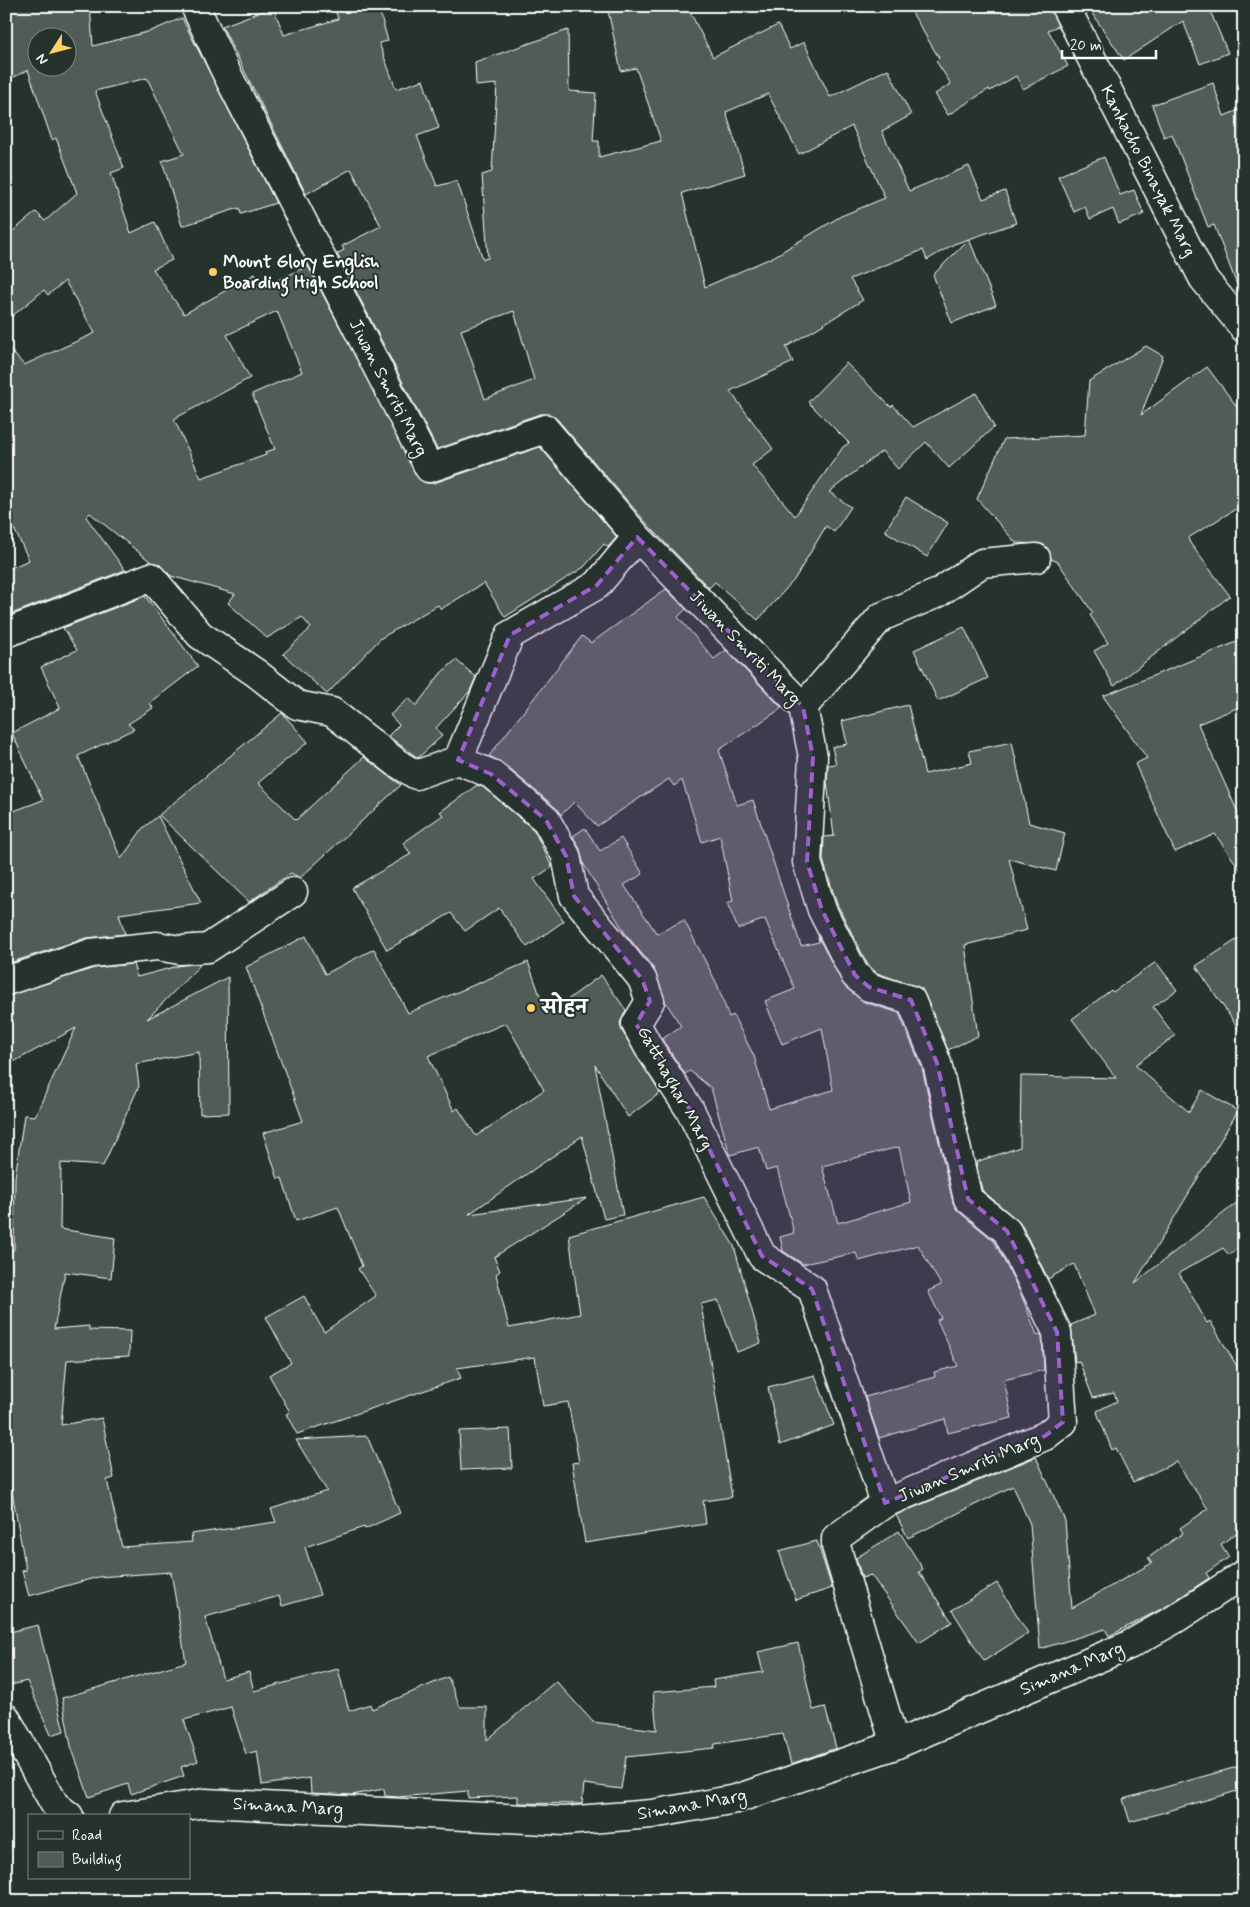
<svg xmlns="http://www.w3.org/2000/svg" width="1250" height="1907" font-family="Mynerve,'Playpen Sans Deva',sans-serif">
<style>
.building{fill:#515c57;stroke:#fff;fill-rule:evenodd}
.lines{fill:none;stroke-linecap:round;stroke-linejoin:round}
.minor-casing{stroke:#fff;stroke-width:31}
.minor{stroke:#26332d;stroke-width:28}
.marked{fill:#9c61cf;fill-opacity:0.2;stroke:#9c61cf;stroke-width:4;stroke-dasharray:10 6;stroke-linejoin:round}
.poi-dot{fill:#ffd166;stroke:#26332d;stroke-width:2}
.labels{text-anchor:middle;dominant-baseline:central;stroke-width:4;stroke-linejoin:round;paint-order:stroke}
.street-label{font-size:18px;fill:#fff;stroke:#26332d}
.poi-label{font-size:18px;font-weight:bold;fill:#fff;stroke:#26332d;text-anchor:start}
</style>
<rect width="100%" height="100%" fill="#26332d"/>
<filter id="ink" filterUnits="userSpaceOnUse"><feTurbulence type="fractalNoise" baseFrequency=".02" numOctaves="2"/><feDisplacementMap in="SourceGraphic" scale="10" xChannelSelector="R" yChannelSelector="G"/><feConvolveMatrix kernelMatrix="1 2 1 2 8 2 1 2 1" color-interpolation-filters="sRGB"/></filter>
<g filter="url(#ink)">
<path class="building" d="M6 6H90L93 46 151 31 182 18 276 203 241 214 239 208 182 226 162 161 184 154 147 78 95 91 124 168 111 173 131 233 155 222 172 260 153 269 184 314 255 274 263 287 308 266 420 480 426 483H434L540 447 617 537 608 547 604 544 584 567 505 617 484 583 441 609 438 605 381 638 327 694 283 654 311 628 302 617 267 638 228 603 235 594 171 576 162 567 151 562 90 513 86 517 125 570 6 616V570L29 560 8 516 14 513 6 494V345L24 365 95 333 65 281 48 295 44 290 6 321V237L36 212 45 221 77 193 56 138 52 140 28 70 6 81ZM38 38H68V68H38ZM277 311 302 372 252 394 275 449 265 452 266 455 201 478 174 419 250 378 227 335Z
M334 6H378L388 41 379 43 396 89 423 80 439 128 417 136 437 186 457 181 483 259 488 258 482 175 492 172 497 84 476 86 475 62 568 30 569 91 596 93 593 141H599V157L661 141 636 68 621 71 607 6H687L713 57 778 25 790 49 804 42 830 97 888 69 911 115 882 131 909 191 969 166 983 199 1005 191 1016 223 969 239 996 305 952 323 933 275 969 239 954 244 927 260 923 250 850 279 863 300 786 347 793 362 730 391 773 449 752 465 795 516 843 447 849 443 808 402 846 363 891 407 893 405 913 427 976 393 994 427 949 468 926 442 898 469 882 451 829 492 851 507 834 532 826 526 794 580 758 620 715 582 709 588 649 526 557 419 550 414H540L437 449 337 254 344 250 342 246 381 226 351 169 306 194 222 26 273 7 284 35 338 19ZM768 94 799 154 852 126 885 198 841 216 773 257 705 287 682 193 745 174 726 112ZM514 311 534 380 485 399 461 330Z
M908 6H1050L1058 26 1048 30 1068 66 1023 89 1016 76 990 91 989 89 948 115 935 94 951 84 936 61 939 58Z
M1083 6H1208L1228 53 1200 64 1183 21 1124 60 1091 12 1087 14Z
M1213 83 1224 116 1244 108V298H1242L1214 225 1208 227 1172 134 1164 137 1152 105Z
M1104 157 1120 195 1134 190 1144 214 1119 224 1113 209 1090 219 1085 207 1074 212 1058 176Z
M1146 346 1163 356 1141 415 1207 367 1244 416V504L1188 538 1190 543 1230 596 1114 686 1094 651 1108 643 1090 615 1093 613 1058 562 1051 559 1048 549 1042 544 1016 543 977 499 1004 439 1085 435 1089 381Z
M906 497 948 523 927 557 885 531Z
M666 589 686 609 678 617 714 659 726 650 782 708 719 750 737 805 753 800 801 946 819 942 818 937 845 987 864 1002 899 1013 922 1068 953 1203 958 1211 994 1241 1021 1294 1037 1335 1040 1334 1042 1336 1044 1370 1004 1380 1012 1418 948 1433 945 1419 879 1438 865 1397 935 1377 934 1372 958 1366 937 1320 941 1318 928 1291 941 1285 918 1245 859 1261 856 1253 803 1264 783 1251 780 1237 794 1233 777 1168 766 1171 759 1147 730 1155 711 1088 690 1071 685 1074 662 1039 681 1026 665 1001 654 969 625 933 584 865 580 849 573 836 585 828 600 851 621 838 643 874 624 885 657 934 684 920 717 984 729 1017 733 1015 754 1056 769 1109 833 1090 822 1028 782 1044 765 1001 795 989 765 919 738 929 727 903 733 901 720 836 702 842 682 780 674 786 669 779 597 826 574 802 561 815 556 808 501 762 489 756 582 636 591 643ZM899 1147 911 1202 838 1223 822 1166Z
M145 596 198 666 150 703 153 708 128 724 134 729 78 756 121 859 143 828 158 816 201 903 119 914 125 934 86 938 6 964V814L43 800 12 733 60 708 41 667 77 650 63 628Z
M964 627 988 678 938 701 914 650Z
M1244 639V705L1198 724 1244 826V875L1215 834 1175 852 1135 764 1147 758 1103 696Z
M456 660 476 677 470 691 436 728 442 736 418 758 388 736 399 725 390 715 409 698 416 706 441 673Z
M908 705 925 774 972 763 969 751 1012 742 1029 823 1065 833 1056 871 1009 859 1027 930 965 945 978 1036 948 1050 922 989 877 973 868 965 837 904 823 860 824 837 834 836 827 782 828 765 836 764 832 747 847 744 842 721Z
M282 713 308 742 258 783 296 820 364 757 401 785 300 878 291 873 249 902 159 815Z
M477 785 483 787 534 830 552 867 534 879 564 921 527 947 499 908 465 931 451 913 387 950 352 888 411 854 403 843 443 815 440 812Z
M1244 935V1037L1196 966Z
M306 936 325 974 374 949 408 1013 528 962 547 1015 601 975 626 1010 620 1023 622 1031 660 1093 628 1117 595 1065 623 1215 604 1219 582 1136 469 1214 587 1198 494 1257 500 1271 496 1274 509 1328 580 1314 569 1235 704 1197 734 1246 761 1343 737 1352 718 1300 701 1304 732 1497 703 1501 706 1524 585 1543 572 1463 579 1462 568 1402 543 1406 535 1357 457 1368 461 1378 297 1434 286 1414 290 1412 269 1375 291 1363 266 1317 304 1296 324 1332 376 1296 358 1269 362 1266 338 1207 296 1221 282 1178 278 1179 263 1133 303 1121 246 967ZM506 1023 544 1090 476 1136 458 1108 454 1111 428 1056Z
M1156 962 1177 990 1153 1007 1175 1036 1135 1065 1189 1112 1202 1090 1238 1111 1135 1283 1244 1197V1243L1229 1255 1223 1248 1179 1273 1207 1323 1210 1321 1244 1378V1528L1221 1544 1229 1557 1206 1573 1209 1578 1167 1606 1109 1636 1105 1629 1040 1649 1030 1524 1013 1486 908 1538 896 1515 1036 1457 1065 1521 1072 1608 1152 1563 1148 1558 1183 1533 1180 1528 1208 1509 1176 1462 1133 1482 1116 1448 1112 1450 1098 1415 1097 1411 1117 1401 1114 1393 1093 1398 1079 1361 1075 1362 1071 1325 1095 1315 1074 1264 1048 1279 1021 1224 982 1190 976 1162 1020 1147 1021 1076 1116 1078 1072 1019 1111 990 1113 992Z
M133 964 137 977 182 965 201 964 147 1019 228 977 229 1113 200 1114 199 1052 136 1064 139 1086 103 1166 61 1163 60 1229 115 1238 111 1278 65 1272 54 1329 89 1326V1330L130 1331 129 1356 67 1360 61 1425 102 1418 114 1478 107 1480 122 1547 192 1542 191 1534 276 1522 271 1509 327 1491 296 1440 367 1436 400 1513 365 1529 364 1527 305 1547 320 1595 282 1606 279 1596 205 1617 223 1679 249 1672 254 1691 338 1669 349 1711 370 1704 372 1709 448 1677 460 1707H487V1740L556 1681 593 1722 657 1730 653 1692 714 1687 713 1680 763 1672 758 1652 798 1643 813 1710 825 1707 836 1748 791 1764 783 1734 715 1744 714 1748 626 1757 621 1789 584 1784 582 1804 518 1803V1796L468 1798V1791L398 1797 385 1796 384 1789 352 1795 311 1793 310 1778 262 1785 257 1751 246 1754 231 1707 184 1720 198 1761 181 1767 184 1776 131 1794 128 1784 89 1797 71 1746 62 1698 186 1662 171 1572 98 1577 29 1596 22 1571 26 1570 10 1480 6 1481V1249L14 1250 15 1177 24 1115 35 1116 76 1028 6 1066V996L94 968Z
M815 1375 834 1425 780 1445 768 1387Z
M510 1429 512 1468 461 1470 459 1431Z
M899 1531 923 1569 919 1572 952 1622 919 1643 871 1575 862 1578 856 1558Z
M817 1541 832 1588 796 1600 779 1551Z
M997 1583 1028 1633 984 1661 952 1610Z
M38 1625 64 1731 51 1735 27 1681 11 1685 6 1666V1633Z
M1244 1765V1789L1130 1822 1123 1799Z"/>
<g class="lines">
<g class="minor-casing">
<path id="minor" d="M195 6 224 68 429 468 545 429 637 537 803 707 813 757 807 862 822 910 855 975 869 987 911 1000 937 1063 968 1199 1007 1231 1057 1332 1063 1422 1045 1436 885 1503 836 1538V1546L895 1745
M1065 6 1203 278 1244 328
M6 633 151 577 200 635 256 673 297 705 332 712 397 763 416 775 458 760 491 774 546 820 566 856 574 896 642 979 650 1001 636 1024 649 1048 690 1110 762 1256 812 1289 885 1503
M803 707 881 617 938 593 982 563 1036 558
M458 760 510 635 597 585 637 537
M6 981 91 953 157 946 180 950 208 948 293 892
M6 1718 55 1805 69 1816
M123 1816 205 1803 565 1821 652 1814 736 1799 895 1745 1129 1645 1175 1619 1244 1574"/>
</g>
<use href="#minor" class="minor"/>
</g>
</g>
<path class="marked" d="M637 537 803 707 813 757 807 862 822 910 855 975 869 987 911 1000 937 1063 968 1199 1007 1231 1057 1332 1063 1422 1045 1436 885 1503 812 1289 762 1256 690 1110 636 1024 650 1001 642 979 574 896 566 856 546 820 491 774 458 760 510 635 597 585Z"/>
<g class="poi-dot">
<circle cx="213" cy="272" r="5"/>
<circle cx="531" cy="1008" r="5"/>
</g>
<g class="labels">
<g class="street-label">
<text transform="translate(1148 171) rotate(63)">Kankacho Binayak Marg</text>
<text transform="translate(388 388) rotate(63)">Jiwan Smriti Marg</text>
<text transform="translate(745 648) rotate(46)">Jiwan Smriti Marg</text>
<text transform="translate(675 1088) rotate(61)">Gatthaghar Marg</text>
<text transform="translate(969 1468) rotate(-23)">Jiwan Smriti Marg</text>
<text transform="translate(1072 1669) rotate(-23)">Simana Marg</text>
<text transform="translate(692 1805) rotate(-10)">Simana Marg</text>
<text transform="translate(288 1807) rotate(3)">Simana Marg</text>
</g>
<g class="poi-label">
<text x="223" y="262">Mount Glory English<tspan x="223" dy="21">Boarding High School</tspan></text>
<text x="541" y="1008">सोहन</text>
</g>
</g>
<rect width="1250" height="1907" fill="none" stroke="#26332d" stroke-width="25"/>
<rect x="12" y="12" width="1225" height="1882" fill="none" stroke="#fff" stroke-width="2" filter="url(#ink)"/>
<rect x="28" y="1814" width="162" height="65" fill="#26332d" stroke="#7d8581"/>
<rect x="38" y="1831" width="25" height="8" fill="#26332d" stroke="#7d8581"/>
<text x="72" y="1840" font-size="15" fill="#ffffff">Road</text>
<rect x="38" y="1852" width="25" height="15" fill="#515c57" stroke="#7d8581"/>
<text x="72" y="1864" font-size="15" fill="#ffffff">Building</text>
<g transform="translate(52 52) rotate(234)"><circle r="24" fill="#26332d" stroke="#7d8581"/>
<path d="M0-4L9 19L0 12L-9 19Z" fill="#ffd166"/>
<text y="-8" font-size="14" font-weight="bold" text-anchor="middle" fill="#ffffff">N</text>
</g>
<path d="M1062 50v8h94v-8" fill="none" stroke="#ffffff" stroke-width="2.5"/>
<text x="1070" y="50" font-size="15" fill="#ffffff" stroke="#26332d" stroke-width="4" paint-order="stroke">20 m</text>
</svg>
